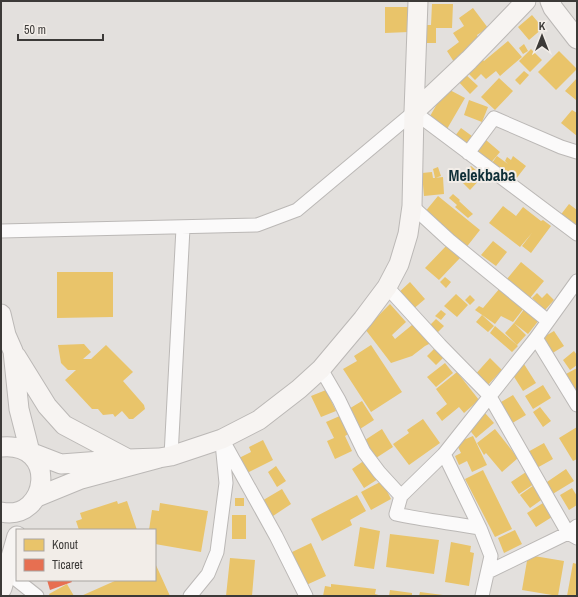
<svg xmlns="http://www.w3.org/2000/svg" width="578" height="597" font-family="'Archivo Narrow',sans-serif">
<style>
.homes{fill:#e9c46a}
.shops{fill:#e76f51}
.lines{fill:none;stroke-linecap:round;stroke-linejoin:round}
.street-casing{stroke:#bbb8b6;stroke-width:15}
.secondary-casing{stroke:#bbb8b6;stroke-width:21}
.street{stroke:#fbfafa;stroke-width:13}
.secondary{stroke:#f7f4f2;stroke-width:19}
.labels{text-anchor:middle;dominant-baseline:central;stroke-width:4;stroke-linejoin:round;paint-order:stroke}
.district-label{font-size:16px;font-weight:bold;fill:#0f2f37;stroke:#f2ede8}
</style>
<rect width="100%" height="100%" fill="#e3e0dd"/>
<path class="homes" d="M432 4H453L452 28H436V43H423V25H431Z
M385 7H409V32L385 33Z
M473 8 488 28 477 35 482 43 454 62 447 51 459 42 453 33 464 26 459 18Z
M532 15 543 28 529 40 518 27Z
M508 41 522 57 500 76 496 71 486 79 481 74 475 80 465 70 480 57 484 61Z
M524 44 528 51 523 54 519 48Z
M531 49 542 60 530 72 519 61Z
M559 51 577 69 556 90 538 72Z
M524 71 529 75 520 85 515 80Z
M463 72 478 86 470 94 456 79Z
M499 78 513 91 495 110 481 97Z
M577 78V99L576 100 565 91Z
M446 88 465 98 447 129 429 118Z
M469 100 488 107 482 122 464 115Z
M572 110 577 113V136L561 123Z
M461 128 476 139 469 147 455 136Z
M486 140 500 152 489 165 476 153Z
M497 156 508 164 505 161 507 157 511 160 513 156 526 166 512 184 489 167Z
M471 166 483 176 470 190 459 179Z
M438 167 441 176 435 178 433 169Z
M432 172 433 178 443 177 444 194 424 196 422 173Z
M453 194 460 200 459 201 473 214 468 218 455 207 457 205 449 198Z
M438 196 480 230 465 249 424 213Z
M569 204 577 210V230L559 217Z
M503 206 516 216 523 207 541 221 543 220 551 226 531 253 522 246 532 233 520 247 489 223Z
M493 241 507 252 496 266 481 255Z
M447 245 460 258 439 280 425 268Z
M521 262 544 281 530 298 507 279Z
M57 272H113V317L57 318Z
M445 277 451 282 446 288 440 282Z
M410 282 425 299 411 311 396 295Z
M500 288 524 308 513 322 501 316 495 324 475 310 479 306 483 308Z
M537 293 542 298 547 293 554 300 545 310 532 298Z
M456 294 468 305 457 317 444 306Z
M470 295 475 300 470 305 465 300Z
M390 304 406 322 392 335 395 339 412 325 415 324 431 343 425 346 412 356 391 363 365 329Z
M525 308 539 320 528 334 514 323Z
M441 310 446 314 441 320 435 316Z
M482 315 494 326 488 332 476 322Z
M436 319 444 326 437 333 429 326Z
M514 323 526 335 517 345 505 333Z
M495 326 518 346 512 352 490 333Z
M554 331 564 346 551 354 542 338Z
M84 344 91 352 83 359H91L106 345 133 372 123 381 144 405 145 409 133 419H129L122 411 115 417 113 414 103 415 98 409H92L65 380 76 370H68L61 363 58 345Z
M371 345 402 392 371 412 343 369 357 361 354 356Z
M434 349 443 358 436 365 427 356Z
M574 351 577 355V365L570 370 563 360Z
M490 358 502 370 485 388 473 377Z
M445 363 453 373 436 387 427 377Z
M524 364 536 383 523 391 511 372Z
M577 368V389L575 390 566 374Z
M457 372 479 400 464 413 459 407 442 421 436 413 447 404 436 389Z
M543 385 551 398 533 409 525 396Z
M326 390 336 411 321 417 311 396Z
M513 395 526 415 509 425 496 405Z
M362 401 374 420 360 429 347 410Z
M540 407 551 421 543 427 533 412Z
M485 413 494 423 476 438 468 428Z
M342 415 350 433 345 436 352 451 335 459 327 441 334 438 326 422Z
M423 419 440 443 409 465 393 444 409 433 407 430Z
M577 427V459L573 461 559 438Z
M382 429 393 447 376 458 365 440Z
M495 429 518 458 502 472 486 453 484 455 477 443Z
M473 436 487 465 472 472 467 461 459 465 455 456 461 453 456 443Z
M263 440 273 460 247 473 239 458 251 452 249 447Z
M544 443 553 459 535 469 526 453Z
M365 460 378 479 364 488 352 469Z
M276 466 286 481 277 487 268 472Z
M566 469 574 481 551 495 544 484Z
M483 470 512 529 495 537 465 479Z
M526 472 534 484 519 494 511 482Z
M382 481 391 499 371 510 361 492Z
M534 485 544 498 530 508 520 495Z
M572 488 577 496V505L569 510 560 495Z
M282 489 291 504 270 518 260 502Z
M357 495 366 511 350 520 352 525 322 541 311 519Z
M235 498H244V506H235Z
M117 501 118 504 127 501 137 530H79L76 521 82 519 80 513Z
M160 503 208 511 201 552 155 544V530H149L152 510 159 511Z
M543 503 552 517 536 527 527 513Z
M232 515H246V539H232Z
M360 527 380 531 374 569 354 566Z
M515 530 522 544 504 553 498 538Z
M390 534 439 540 434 574 386 567Z
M451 542 471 546 470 552 474 553 469 586 445 582Z
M311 543 326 576 304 586 290 553Z
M528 555 564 561 558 596 522 590Z
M230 558 255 560 252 596H226Z
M155 563 170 596H81L117 580H155Z
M573 563 577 564V596H567Z
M67 584 74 596H50L49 594Z
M331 584 376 589 375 594 382 596H323L325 586 331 587Z
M390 590 412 593V596H389Z
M420 592 443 595V596H419Z"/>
<path class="shops" d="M47 580H71L72 582 50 590Z"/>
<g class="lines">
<g class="street-casing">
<path id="street" d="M468 153 494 118 561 147 577 152
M412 206 449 240 548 321
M1 231 257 225 297 210 414 112 577 234
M387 287 440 345 489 395 568 533 577 538
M536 338 577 405
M321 369 339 400 364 452 379 472 401 496 444 454
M222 439 276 536 306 596
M171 456 183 228
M401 496 396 514C423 520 452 523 480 528
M488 572 568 533 577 526
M8 573 37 596
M190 596 208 574 217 552 226 483 222 443
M482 596 491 556 480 528 444 454 536 338 577 281"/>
</g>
<g class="secondary-casing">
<path id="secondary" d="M550 1 553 8 577 39
M414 112 469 60 526 1
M1 314 6 335 13 351 19 409 30 452 61 464 128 459 159 458 81 479 37 497
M16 356 47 406 64 425 128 459
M1 447C59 441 49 522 1 512
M159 458 171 456 222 439 259 420 299 389 321 369 363 319 387 287 399 264 408 234 412 206 414 112 418 1
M1 580 2 588 17 536"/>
</g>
<use href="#street" class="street"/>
<use href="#secondary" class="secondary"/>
</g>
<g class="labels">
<g class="district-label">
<text x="482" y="175">Melekbaba</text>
</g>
</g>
<rect width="578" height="597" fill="none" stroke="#3c3a38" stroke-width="4"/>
<rect x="16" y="529" width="140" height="52" fill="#f2ede8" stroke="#a9a5a2"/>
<rect x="24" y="539" width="20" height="12" fill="#e9c46a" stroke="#a9a5a2"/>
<text x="52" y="549" font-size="12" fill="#3c3a38">Konut</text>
<rect x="24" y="559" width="20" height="12" fill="#e76f51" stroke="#a9a5a2"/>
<text x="52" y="569" font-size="12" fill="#3c3a38">Ticaret</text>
<g transform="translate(542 36)" stroke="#f2ede8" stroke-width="3" paint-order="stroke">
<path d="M0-3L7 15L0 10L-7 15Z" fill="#3c3a38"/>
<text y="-6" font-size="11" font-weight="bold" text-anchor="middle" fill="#3c3a38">K</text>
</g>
<path d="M18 34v6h85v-6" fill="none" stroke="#3c3a38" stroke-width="2"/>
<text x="24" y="34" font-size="12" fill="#3c3a38" stroke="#f2ede8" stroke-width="3" paint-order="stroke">50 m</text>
</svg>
